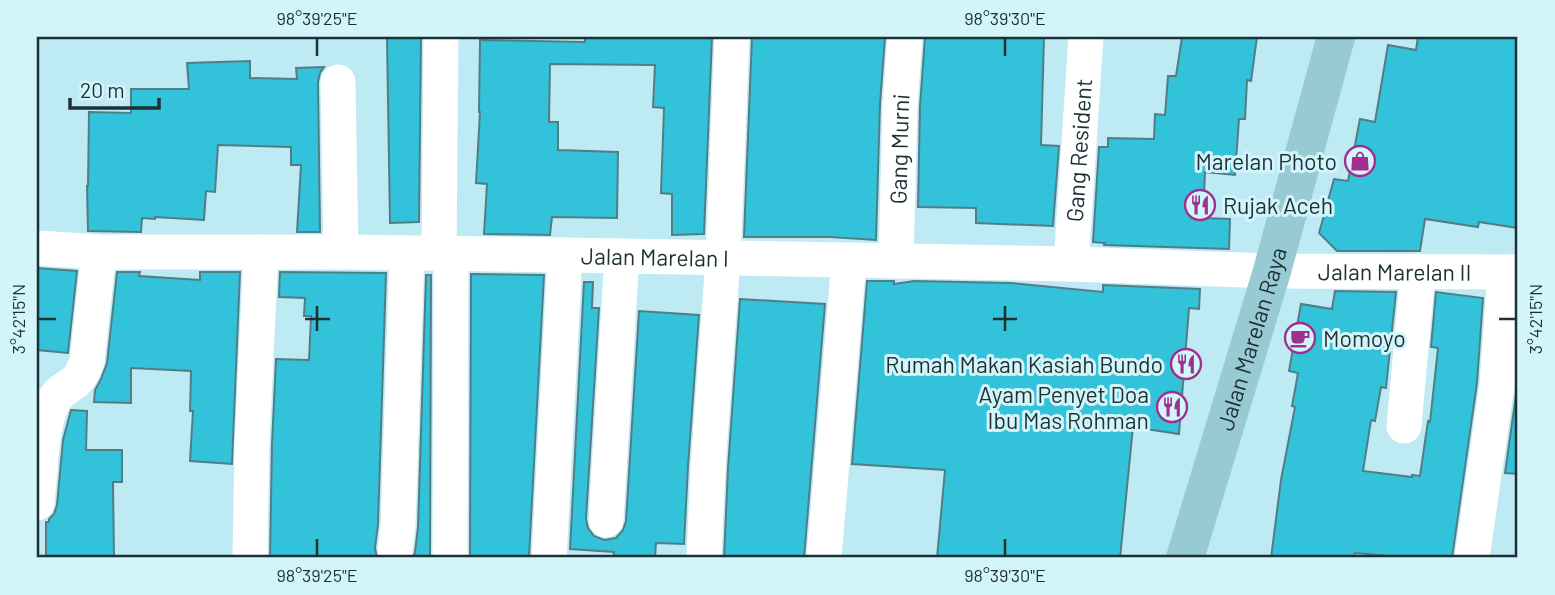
<svg xmlns="http://www.w3.org/2000/svg" width="1555" height="595" font-family="Barlow,sans-serif">
<style>
.building{fill:#32c2d9;stroke:#537d85;stroke-width:2}
.lines{fill:none;stroke-linecap:round;stroke-linejoin:round}
.minor{stroke:#fff;stroke-width:35}
.primary{stroke:#97cad2;stroke-width:38}
.ticks{fill:none;stroke:#1e3033;stroke-width:2.5}
.labels{text-anchor:middle;dominant-baseline:central;stroke-width:6;stroke-linejoin:round;paint-order:stroke}
.street-label{font-size:23px;fill:#1e3033;stroke:#d2f5fc}
.poi-label{font-size:23px;fill:#1e3033;stroke:#d2f5fc;text-anchor:end}
.neatline{fill:none;stroke:#1e3033;stroke-width:2.5}
.ticks-label{font-size:18px;text-anchor:middle;fill:#1e3033}
</style>
<rect width="100%" height="100%" fill="#bdeaf3"/>
<path class="building" d="M421 37 419 222 390 223 387 38Z
M585 37H712L704 234 672 235V194L661 193 664 108 653 107 655 65 550 64 549 122H558V150L618 152 617 218 552 217 550 235 484 234 487 184 476 183 480 112H479L480 40 585 42Z
M752 37H885L880 104 876 240 830 237H744Z
M925 37H1044L1041 145 1059 146 1053 226 976 223V208L918 207 920 106Z
M1182 37H1257L1251 81 1247 80 1245 119H1239L1235 175 1205 172 1203 218 1230 219 1229 249 1104 245 1105 243 1093 242 1099 147H1108V138L1154 139 1155 114 1165 115 1168 76H1176Z
M1418 37H1518V228L1479 222 1478 227 1425 219 1420 251H1337L1319 233 1334 179 1348 181 1360 119 1375 122 1388 45 1416 50Z
M250 61V78L297 79 296 68 324 67 320 73 318 82 320 232H297L301 165H291V147L218 145 215 192 206 191 204 220 155 217V219L142 218 141 232 88 231 87 186H88L89 112 131 113V89H189L187 63Z
M37 268 77 271 68 353 37 350Z
M117 272H140L139 276 200 280V272H240L232 464 190 461 193 411H190L191 371 131 368V403L94 402 95 390 101 379 107 363Z
M280 272 386 273 378 524 375 548 377 558H270L272 444 276 359 309 360 311 316H304L305 298 279 297Z
M471 274 544 275 529 557 470 556Z
M426 275H431L430 558H413L415 552 418 527Z
M867 281H894V284L914 281 1011 283 1103 292V285L1200 289 1199 309 1189 308 1179 434 1133 427 1120 558H937L945 470 852 464Z
M584 282H593L592 308H599L586 519 588 528 594 536 604 540 616 538 623 530 626 521 639 311 699 315 688 466 684 544 656 543 655 558H613L614 552 570 549Z
M1335 291 1396 292 1386 388 1381 387 1375 421 1371 420 1363 471 1412 477V475L1420 476 1428 421 1430 422 1438 348 1431 347 1436 292 1483 298 1477 383 1452 558H1415L1355 553 1353 558H1271L1281 480 1295 407 1292 406 1298 373 1289 371 1301 304 1332 309Z
M740 299 825 304 804 558H724L728 468Z
M1518 370V474L1505 473 1517 388Z
M71 410 87 411 86 450H122V482H113L114 557 46 558V522H49V519L54 514 57 505 63 440Z"/>
<g class="lines">
<g class="minor">
<path d="M338 82 341 252"/>
<path id="s1" d="M37 248 99 252H341L565 255 1071 264 1272 271 1518 272"/>
<path d="M439 254 441 37"/>
<path id="s2" d="M896 261 900 105 905 37"/>
<path id="s3" d="M1071 264 1086 37"/>
<path d="M1404 426 1418 271"/>
<path d="M37 503C40 476 41 424 53 402 58 391 68 388 77 380 82 375 84 368 87 361L99 252"/>
<path d="M606 520 622 256"/>
<path d="M395 550 398 526 407 253"/>
<path d="M250 558 252 443 261 252"/>
<path d="M450 558 451 254"/>
<path d="M549 558 565 255"/>
<path d="M704 558 708 467 723 258 732 37"/>
<path d="M824 558 849 260"/>
<path d="M1472 558 1497 385 1505 272"/>
</g>
<path class="primary" id="s4" d="M1185 558 1272 271 1336 37"/>
</g>
<path class="ticks" d="M317 38V56M1005 38V56M317 306V331M1005 306V331M38 319H56M305 319H330M993 319H1017M1499 319H1516M317 539V556M1005 539V556"/>
<defs>
<g id="shop-ring" transform="scale(1.575)"><circle r="9.5" fill="#d2f5fc" stroke="#a02f8d" stroke-width="1.5"/><path d="M-5-2.5h2.3a2.7 3.5 0 0 1 5.4 0H5L5.5 6h-11ZM-1.5-2.5h3a1.5 2.3 0 0 0-3 0Z" fill="#a02f8d"/></g>
<g id="restaurant-ring" transform="scale(1.575)"><circle r="9.5" fill="#d2f5fc" stroke="#a02f8d" stroke-width="1.5"/><path d="M-5-6h1v4h1v-4h1v4h1v-4h1v5L-1.5 .5V6h-2V.5L-5-1ZM5-6V6H3V1.5H1.5Q1.5-4 5-6Z" fill="#a02f8d"/></g>
<g id="cafe-ring" transform="scale(1.575)"><circle r="9.5" fill="#d2f5fc" stroke="#a02f8d" stroke-width="1.5"/><path d="M-5.5-4.5H6V0H3Q3 3.5 0 3.5H-2.5Q-5.5 3.5-5.5 0ZM3-3.2v2h1.7v-2ZM-6 4.5H4V6H-6Z" fill="#a02f8d"/></g>
</defs>
<g fill-rule="evenodd">
<use href="#shop-ring" x="1360" y="161"/>
<use href="#restaurant-ring" x="1200" y="205"/>
<use href="#cafe-ring" x="1300" y="338"/>
<use href="#restaurant-ring" x="1186" y="364"/>
<use href="#restaurant-ring" x="1172" y="407"/>
</g>
<g class="labels">
<g class="street-label">
<text stroke="none"><textPath href="#s2" startOffset="112">Gang Murni</textPath></text>
<text stroke="none"><textPath href="#s3" startOffset="114">Gang Resident</textPath></text>
<text stroke="none"><textPath href="#s1" startOffset="618">Jalan Marelan I</textPath></text>
<text stroke="none"><textPath href="#s1" startOffset="1358">Jalan Marelan II</textPath></text>
<text stroke="none"><textPath href="#s4" startOffset="229">Jalan Marelan Raya</textPath></text>
</g>
<g class="poi-label">
<text x="1337" y="161">Marelan Photo</text>
<text x="1223" y="205" text-anchor="start">Rujak Aceh</text>
<text x="1323" y="338" text-anchor="start">Momoyo</text>
<text x="1163" y="364">Rumah Makan Kasiah Bundo</text>
<text x="1149" y="394">Ayam Penyet Doa<tspan x="1149" dy="26">Ibu Mas Rohman</tspan></text>
</g>
</g>
<rect width="1555" height="595" fill="none" stroke="#d2f5fc" stroke-width="77"/>
<path d="M70 98v10h89v-10" fill="none" stroke="#1e3033" stroke-width="3.5"/>
<text x="80" y="98" font-size="21" fill="#1e3033" stroke="#d2f5fc" stroke-width="5" paint-order="stroke">20 m</text>
<rect x="38" y="38" width="1478" height="518" class="neatline"/>
<g class="ticks-label">
<text x="317" y="25">98°39'25"E</text>
<text x="1005" y="25">98°39'30"E</text>
<text transform="translate(19 319) rotate(-90)" y="6">3°42'15"N</text>
<text transform="translate(1536 319) rotate(-90)" y="6">3°42'15"N</text>
<text x="317" y="582">98°39'25"E</text>
<text x="1005" y="582">98°39'30"E</text>
</g>
</svg>
